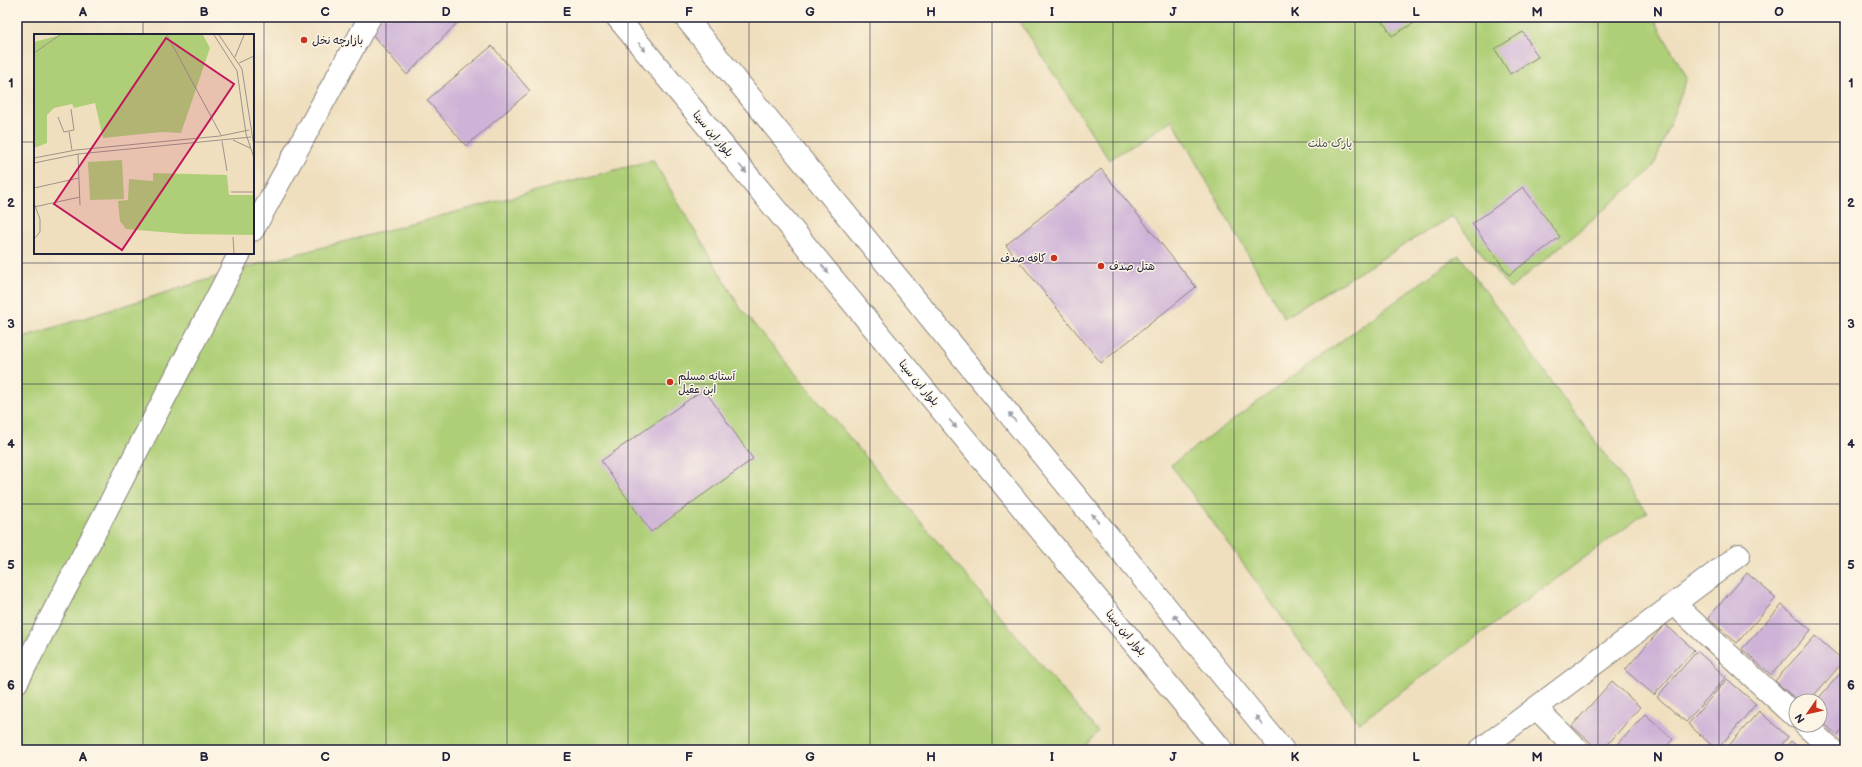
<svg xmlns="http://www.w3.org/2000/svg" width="1862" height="767" font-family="'Balsamiq Sans','Playpen Sans Arabic',sans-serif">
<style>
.green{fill:#aecf77;stroke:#687859}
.building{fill:#ceb2d7}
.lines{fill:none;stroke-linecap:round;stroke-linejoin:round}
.minor-casing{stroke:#88807c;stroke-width:24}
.major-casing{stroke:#88807c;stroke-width:24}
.minor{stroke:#fff;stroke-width:22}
.major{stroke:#fff;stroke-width:22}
.oneway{fill:#9c9ca7}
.grid{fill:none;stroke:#22223b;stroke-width:1;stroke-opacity:0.55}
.poi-dot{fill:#c8321e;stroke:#fcf5e5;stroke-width:1.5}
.labels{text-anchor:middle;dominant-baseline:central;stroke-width:3;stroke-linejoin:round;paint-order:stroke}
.poi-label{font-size:11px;fill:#22223b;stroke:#fcf5e5;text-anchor:start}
.street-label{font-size:11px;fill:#22223b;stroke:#fcf5e5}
.park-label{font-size:11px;fill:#4c564d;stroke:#fcf5e5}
.inset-road{fill:none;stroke:#9d938a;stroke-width:1}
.view{fill:#c2185b;fill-opacity:0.15;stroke:#c2185b;stroke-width:2}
.inset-edge{fill:none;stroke:#22223b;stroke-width:2}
.neatline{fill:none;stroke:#22223b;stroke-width:1.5}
.grid-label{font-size:13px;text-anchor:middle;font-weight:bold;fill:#22223b}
</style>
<rect width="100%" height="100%" fill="#fcf5e5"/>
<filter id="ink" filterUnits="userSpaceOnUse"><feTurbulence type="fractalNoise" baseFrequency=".025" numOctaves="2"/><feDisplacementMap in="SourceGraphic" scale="8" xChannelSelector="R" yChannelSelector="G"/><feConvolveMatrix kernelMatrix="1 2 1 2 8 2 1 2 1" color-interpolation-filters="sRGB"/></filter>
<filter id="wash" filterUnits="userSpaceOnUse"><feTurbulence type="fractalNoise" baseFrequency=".012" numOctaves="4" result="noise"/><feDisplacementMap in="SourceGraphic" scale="16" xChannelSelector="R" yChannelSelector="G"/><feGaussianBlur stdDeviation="0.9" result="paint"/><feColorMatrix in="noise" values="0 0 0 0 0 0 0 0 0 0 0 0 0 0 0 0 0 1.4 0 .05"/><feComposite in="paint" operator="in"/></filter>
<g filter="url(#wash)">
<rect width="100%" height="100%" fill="#efdfbe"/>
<path class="green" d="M1017 17H1653L1687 78 1653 168 1510 289 1452 216 1284 318 1172 120 1109 160Z
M653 160 741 309 1098 732 1081 750H17V339L248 267Z
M1459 255 1647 512 1359 723 1171 465Z"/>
<g id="blocks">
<path class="building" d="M381 17H463L407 75 372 34Z
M1380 17H1424L1392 36Z
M1523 32 1538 57 1510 74 1495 49Z
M492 46 530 91 466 146 427 100Z
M1101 169 1196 287 1101 363 1006 245Z
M1523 187 1560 237 1509 275 1472 224Z
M704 389 753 459 651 532 601 461Z
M1747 573 1776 598 1737 643 1708 618Z
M1782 605 1811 630 1771 675 1742 649Z
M1665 624 1694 650 1654 695 1625 670Z
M1815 636 1844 661 1809 701H1798L1775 681Z
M1697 651 1726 677 1686 722 1657 697Z
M1845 668V726L1837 735 1820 720V701H1816Z
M1727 679 1756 704 1717 750 1688 724Z
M1612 681 1640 707 1603 750H1599L1572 726Z
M1759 711 1788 737 1777 750H1725Z
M1645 714 1673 739 1664 750H1613Z
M1791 741 1801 750H1784Z"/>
</g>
</g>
<g filter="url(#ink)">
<use href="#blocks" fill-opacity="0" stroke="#88807c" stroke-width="1"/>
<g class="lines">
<g class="minor-casing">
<path id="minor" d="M253 230 370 17
M1674 604 1796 717
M17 682 240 253
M1536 708 1578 750
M1805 725 1832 750
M1480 750 1739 555"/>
</g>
<g class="major-casing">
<path id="major" d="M617 17 1222 750
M685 17 1283 750"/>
</g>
<use href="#minor" class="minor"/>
<use href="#major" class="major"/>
</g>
<defs><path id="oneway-solid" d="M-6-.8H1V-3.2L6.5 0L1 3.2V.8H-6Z"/></defs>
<g class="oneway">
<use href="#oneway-solid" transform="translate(642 47) rotate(50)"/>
<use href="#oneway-solid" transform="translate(743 169) rotate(50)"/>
<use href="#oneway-solid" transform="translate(825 269) rotate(50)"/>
<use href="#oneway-solid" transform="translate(1012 417) rotate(-129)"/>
<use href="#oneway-solid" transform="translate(953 424) rotate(50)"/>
<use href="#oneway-solid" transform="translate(1095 518) rotate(-129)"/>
<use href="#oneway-solid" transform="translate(1177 619) rotate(-129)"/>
<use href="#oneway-solid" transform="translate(1259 720) rotate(-129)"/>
</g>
</g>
<path class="grid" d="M143 17V35M264 17V750M386 17V750M507 17V750M628 17V750M749 17V750M870 17V750M992 17V750M1113 17V750M1234 17V750M1355 17V750M1476 17V750M1598 17V750M1719 17V750M17 142H35M253 142H1845M143 253V750M17 263H1845M17 384H1845M17 504H1845M17 624H1845"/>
<g class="poi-dot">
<circle cx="304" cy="40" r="4"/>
<circle cx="1054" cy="258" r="4"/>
<circle cx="1101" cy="266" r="4"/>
<circle cx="670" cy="382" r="4"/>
</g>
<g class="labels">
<g class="poi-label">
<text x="312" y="40">بازارچه نخل</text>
<text x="1046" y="258" text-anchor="end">کافه صدف</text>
<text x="1109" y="266">هتل صدف</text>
<text x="678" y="376">آستانه مسلم<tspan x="678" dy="13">ابن عقیل</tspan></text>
</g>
<g class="street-label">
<text transform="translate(713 134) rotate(50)">بلوار ابن سینا</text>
<text transform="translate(919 383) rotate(50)">بلوار ابن سینا</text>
<text transform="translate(1126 633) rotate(50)">بلوار ابن سینا</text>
</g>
<g class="park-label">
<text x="1330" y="143">پارک ملت</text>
</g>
</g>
<g transform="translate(34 34)">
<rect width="220" height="220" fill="#efdfbe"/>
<path d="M26 1H169L176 14 147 99 128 98 69 104 61 69 40 74 38 70 20 74 13 81V109L0 114V8ZM88 126 90 165 56 166 54 128ZM119 139 193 141 195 161H220V201L151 200 92 195 86 187 84 167 94 166 95 145 119 147Z" fill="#aecf77"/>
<path class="inset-road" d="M133 1 187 101M180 1 203 37 212 100 220 124M185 1 208 35 220 113M0 19 26 1M201 23 210 1M205 29 220 22M24 83 30 98 40 96 37 75M35 98 38 116M199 106 216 114M188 107 193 137M44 120 46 171M0 124 42 116 186 102 215 96M0 129 44 120 217 103M0 154 45 144M197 158H220M0 169 6 185V198L0 205M0 173 46 163M199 203 200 219"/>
<path class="view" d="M132 4 200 50 88 216 20 170Z"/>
<rect width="220" height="220" class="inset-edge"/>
</g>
<rect width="1862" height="767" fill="none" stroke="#fcf5e5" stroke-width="44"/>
<g transform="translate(1808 713) rotate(236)"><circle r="19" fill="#fcf5e5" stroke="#a5a1a1"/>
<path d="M0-3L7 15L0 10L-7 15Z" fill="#c8321e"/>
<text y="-6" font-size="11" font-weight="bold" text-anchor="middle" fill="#22223b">N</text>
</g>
<rect x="22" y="22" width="1818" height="723" class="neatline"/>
<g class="grid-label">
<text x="83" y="16">A</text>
<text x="204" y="16">B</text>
<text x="325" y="16">C</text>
<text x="446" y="16">D</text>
<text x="567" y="16">E</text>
<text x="689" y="16">F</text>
<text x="810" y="16">G</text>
<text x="931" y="16">H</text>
<text x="1052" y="16">I</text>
<text x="1173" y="16">J</text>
<text x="1295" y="16">K</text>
<text x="1416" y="16">L</text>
<text x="1537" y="16">M</text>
<text x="1658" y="16">N</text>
<text x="1779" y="16">O</text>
<text x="11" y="87">1</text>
<text x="1851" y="87">1</text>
<text x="11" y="207">2</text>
<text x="1851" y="207">2</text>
<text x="11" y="328">3</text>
<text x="1851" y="328">3</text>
<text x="11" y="448">4</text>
<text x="1851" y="448">4</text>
<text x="11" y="569">5</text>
<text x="1851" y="569">5</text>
<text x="11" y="689">6</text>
<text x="1851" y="689">6</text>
<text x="83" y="761">A</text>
<text x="204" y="761">B</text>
<text x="325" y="761">C</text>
<text x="446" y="761">D</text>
<text x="567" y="761">E</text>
<text x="689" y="761">F</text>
<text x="810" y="761">G</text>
<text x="931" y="761">H</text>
<text x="1052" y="761">I</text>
<text x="1173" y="761">J</text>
<text x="1295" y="761">K</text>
<text x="1416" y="761">L</text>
<text x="1537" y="761">M</text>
<text x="1658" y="761">N</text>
<text x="1779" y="761">O</text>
</g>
</svg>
